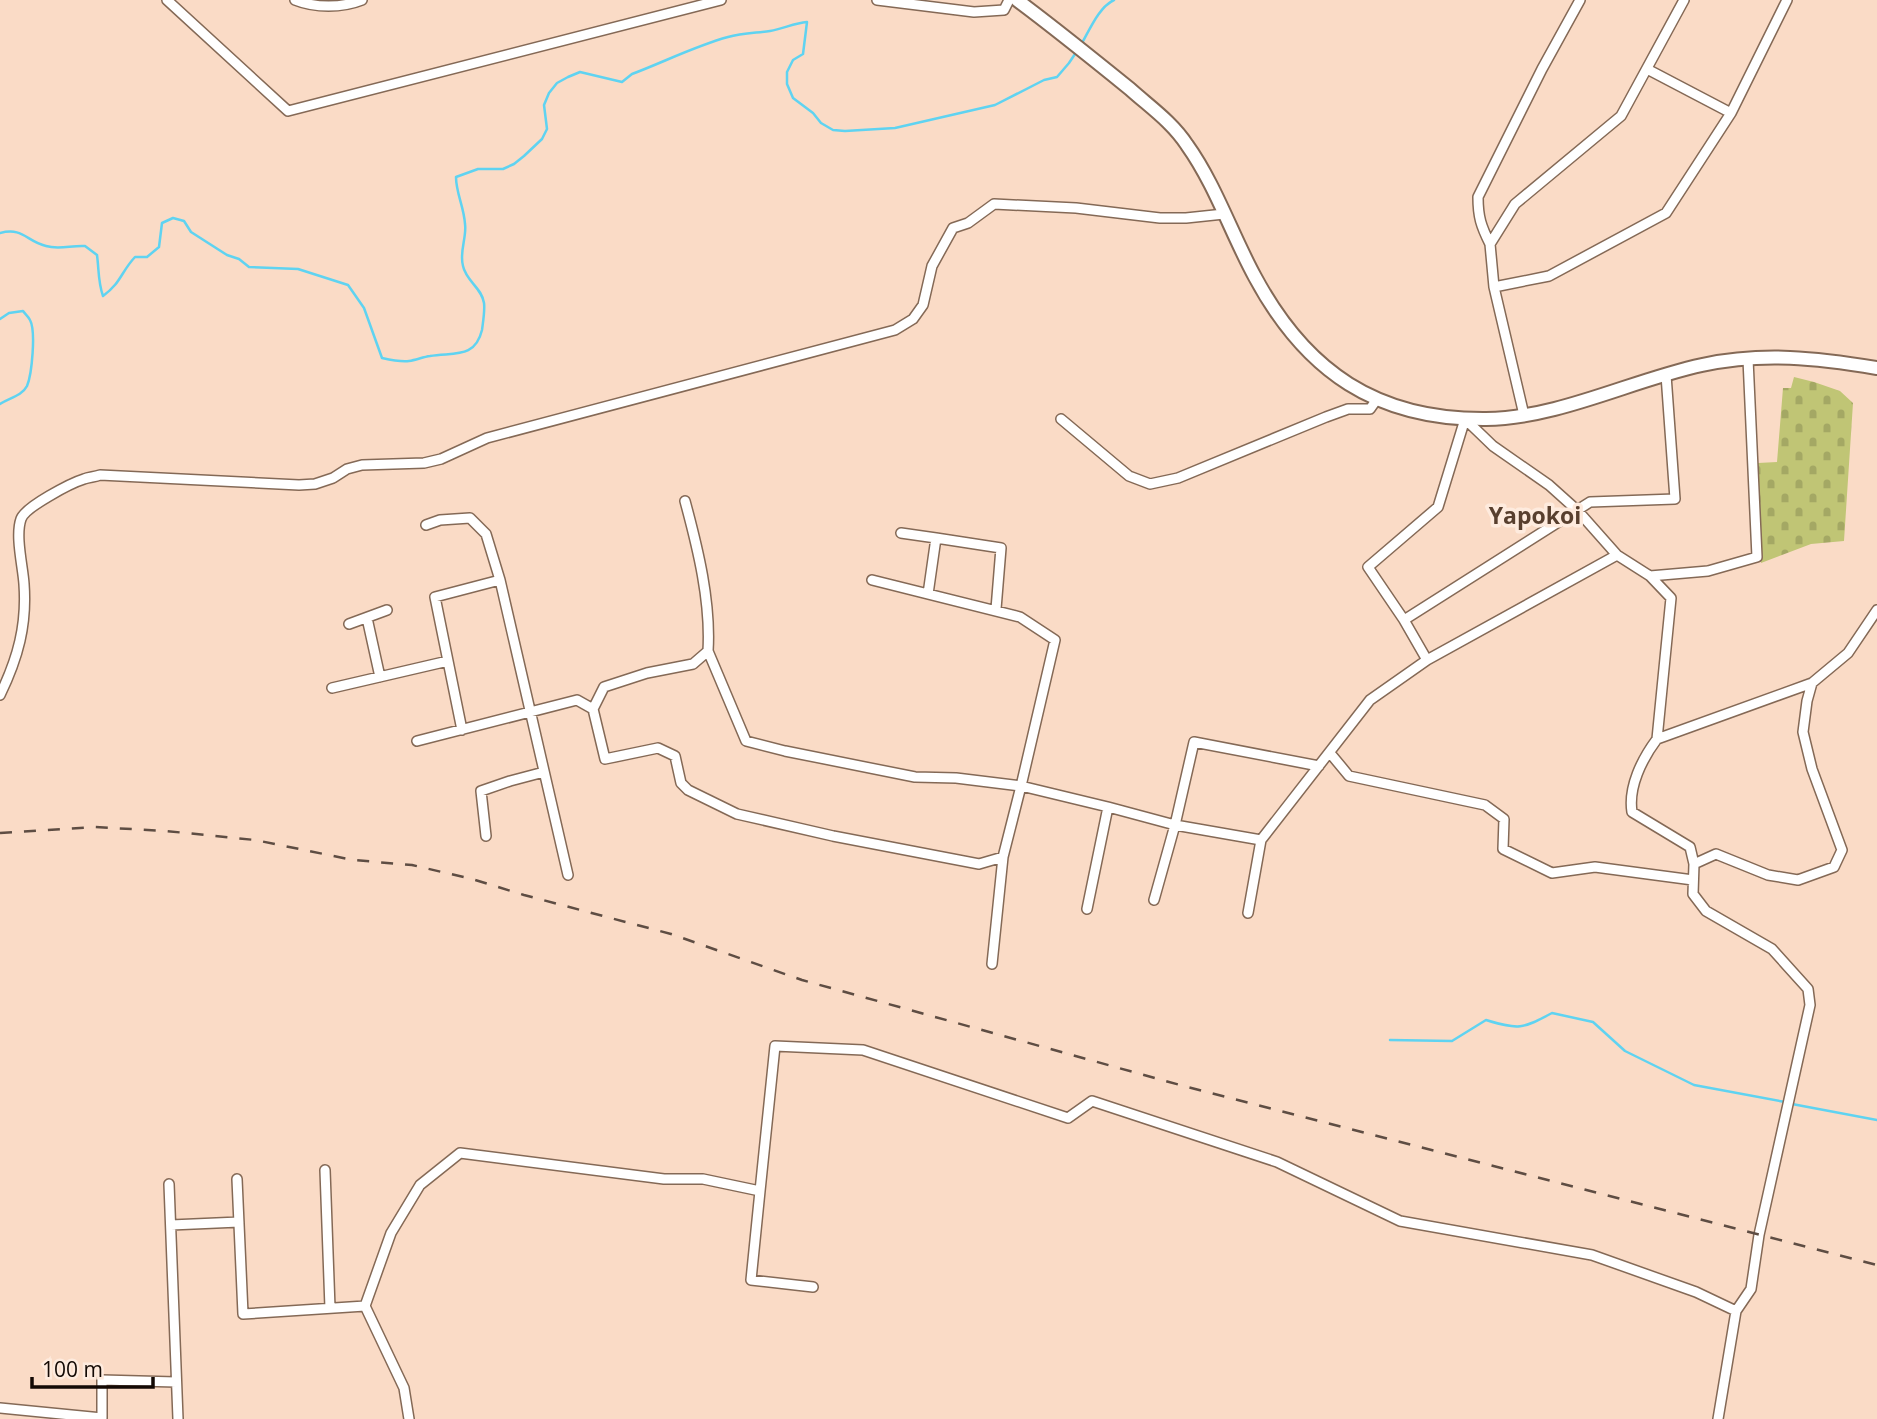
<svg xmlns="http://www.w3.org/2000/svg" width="1877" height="1419" font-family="'Open Sans',sans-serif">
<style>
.cemetery{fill:url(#cemetery-stones)}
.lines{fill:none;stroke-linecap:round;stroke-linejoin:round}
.stream{stroke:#5fd3f1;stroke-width:2.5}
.minor-casing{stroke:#846956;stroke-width:12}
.tertiary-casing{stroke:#846956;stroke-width:16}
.minor{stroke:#fff;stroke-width:9}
.tertiary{stroke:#fff;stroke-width:12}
.rail{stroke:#5e4d43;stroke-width:2.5;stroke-dasharray:12 12;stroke-linecap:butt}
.labels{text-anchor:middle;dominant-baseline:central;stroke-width:7;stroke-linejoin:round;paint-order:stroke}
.quarter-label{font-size:23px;font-weight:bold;fill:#583f2e;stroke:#feebde}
</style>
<defs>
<pattern id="cemetery-stones" width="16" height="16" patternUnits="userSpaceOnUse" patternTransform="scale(1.75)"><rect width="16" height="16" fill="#c0c575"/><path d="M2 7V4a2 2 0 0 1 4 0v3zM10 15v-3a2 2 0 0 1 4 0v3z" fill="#a4a864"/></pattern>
</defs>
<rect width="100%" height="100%" fill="#fadbc6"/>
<path class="cemetery" d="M1794 377 1814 382 1840 391 1853 403 1844 541 1811 544 1761 563 1758 463 1777 462 1783 388H1791Z"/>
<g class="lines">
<path class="stream" d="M1082 43C1090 29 1099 7 1114 0
M0 233C23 227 26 241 46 246 59 250 72 245 85 246L97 255C99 270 98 282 103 296 121 283 121 272 135 257H147L159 247 162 223 173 218 184 221 191 232 227 255 239 259 249 267 298 269 348 285 364 308 382 358C391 360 401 362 409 361 416 360 423 357 430 356 454 352 475 359 482 330 483 322 485 311 484 303 482 288 466 281 463 266 459 252 467 237 465 224 464 207 456 193 456 177L478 169H503L514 164 524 156 542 139 547 129 544 105 549 93 557 83 568 77 580 72 622 82 632 74C664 62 695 46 728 37 742 33 756 33 770 31 783 29 794 23 807 22L803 54 793 60 787 72V84L793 98 813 113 821 123 833 130 845 131 895 128 995 105 1044 80 1057 77 1069 63 1077 51
M0 319 9 313 23 311C25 314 28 316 30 320 36 331 32 374 27 386 22 396 9 398 0 404
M1390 1040 1452 1041 1486 1020C1519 1030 1522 1029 1552 1013L1593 1022 1625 1051 1694 1085 1785 1102
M1792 1104 1877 1120"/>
<g class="minor-casing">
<path id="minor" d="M167 0 288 111 721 0
M295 0C315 8 342 8 362 0
M877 0 974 12 1004 10 1009 0
M1647 69 1731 113
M1490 244C1481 226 1478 217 1478 197L1542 69 1580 0
M1494 287 1549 276 1666 213 1731 113 1787 0
M1524 415 1494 287 1490 244 1515 204 1621 116 1684 0
M1061 419 1129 476 1150 484 1178 478 1326 417 1348 409H1370L1377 399
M426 525 440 520 470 518 486 534 500 580
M901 533 936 538 928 594
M936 538 1001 548 996 609
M1650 576 1708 571 1757 557 1748 359
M367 618 380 677
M1404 620 1590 502 1675 499 1666 375
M349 624 387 610
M708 651 746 741 785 751 915 777 956 778 1021 786 1055 640 1020 617 872 580
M1427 660 1404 620 1368 567 1438 507 1465 419 1493 446 1549 485 1578 511 1617 555 1650 576 1671 598 1657 739C1642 759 1628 787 1632 812L1690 847 1694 864 1693 894 1706 911 1772 949 1808 989 1810 1005 1759 1235 1751 1289 1736 1311 1718 1419
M448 661 435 597 500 580 568 875
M332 688 448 661 462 730
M0 695C18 658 27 625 24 584 23 567 15 536 21 519 25 507 71 483 84 479 89 477 95 477 100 475L299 485 315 484 333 478 347 469 362 465 424 463 441 459 487 438 895 330 913 319 923 305 932 266 953 228 968 223 994 204 1076 208 1160 218H1186L1224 214
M593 709 604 687 647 673 693 664 708 651C711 602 698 549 685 501
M1657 739 1812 683 1848 653 1877 610
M417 741 577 700 593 709 605 759 658 748 675 756 681 783 688 790 737 814 833 836 979 864 1003 857
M1330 753 1349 776 1485 805 1504 819 1503 849 1552 873 1595 867 1693 880
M1108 807 1175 825 1154 900
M486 836 481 791 510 781 544 772
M1261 840 1175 825 1194 742 1319 766
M1694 864 1716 854 1768 875 1798 880 1834 867 1842 850 1812 769 1803 732 1807 701 1812 683
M1248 913 1261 840 1370 700 1427 660 1617 555
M992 964 1003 857 1021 786 1108 807 1087 909
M325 1170 330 1308
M237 1179 243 1314 365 1306
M169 1184 178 1419
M760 1191 751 1280 813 1287
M171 1225 239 1222
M0 1408 102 1418V1380L176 1382
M409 1419 404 1388 365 1306 391 1233 420 1185 460 1153 664 1179H703L760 1191 775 1046 863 1050 1068 1118 1092 1101 1277 1162 1400 1221 1592 1255 1696 1292 1736 1311"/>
</g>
<g class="tertiary-casing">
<path id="tertiary" d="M1017 0C1056 29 1093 59 1130 89 1150 107 1172 122 1187 145 1215 184 1232 235 1255 277 1306 372 1377 420 1486 419 1559 418 1632 380 1702 365 1763 352 1817 358 1877 368"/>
</g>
<use href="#minor" class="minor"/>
<use href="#tertiary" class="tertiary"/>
<path class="rail" d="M0 833 94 827 166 831 255 840 353 860 412 865 472 879 524 895 671 934 802 980 1180 1085 1877 1265"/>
</g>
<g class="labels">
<g class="quarter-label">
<text x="1535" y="515">Yapokoi</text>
</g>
</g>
<path d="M32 1377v10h121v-10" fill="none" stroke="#130904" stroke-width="3.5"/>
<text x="42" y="1377" font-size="21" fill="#130904" stroke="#feebde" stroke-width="5" paint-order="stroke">100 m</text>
</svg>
